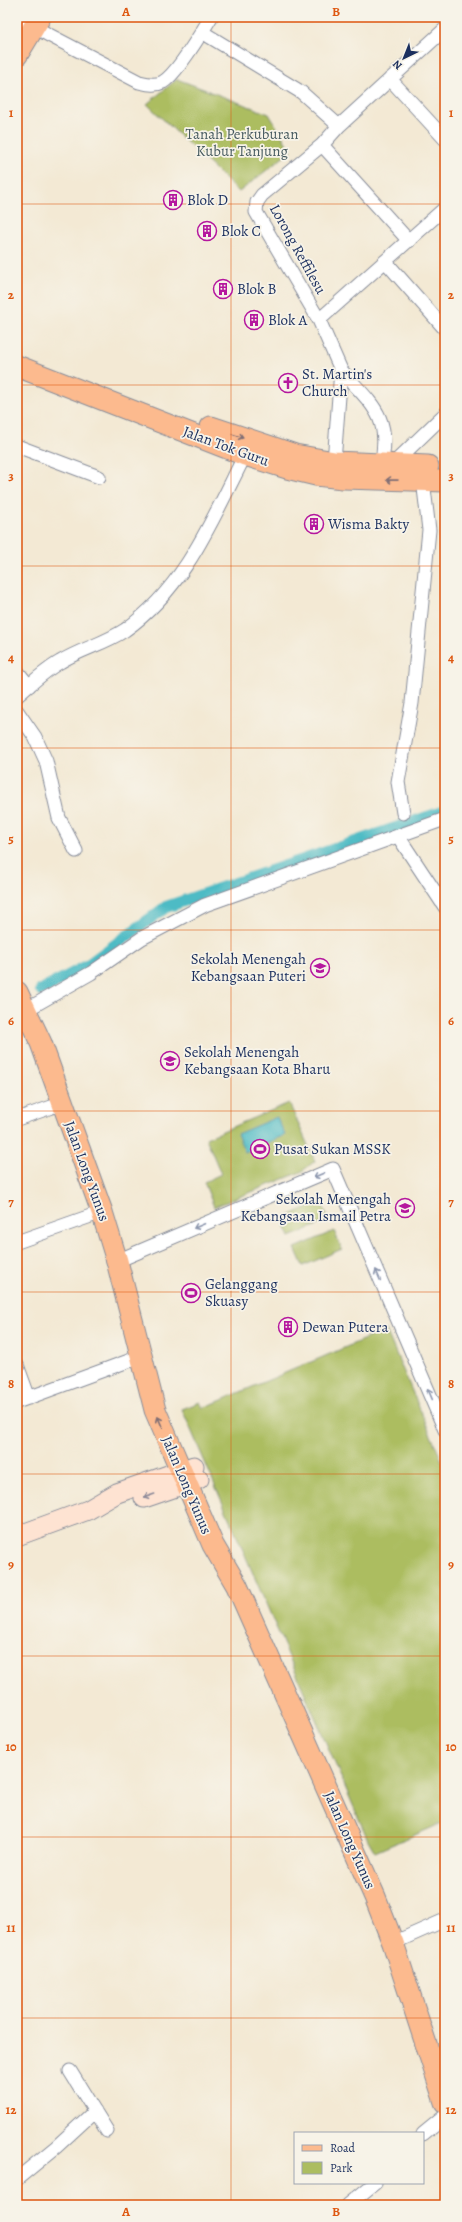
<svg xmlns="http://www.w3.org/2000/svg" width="462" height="2222" font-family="Alegreya,serif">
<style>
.green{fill:#acbd60;stroke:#64765f}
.water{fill:#4dbbc5;stroke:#347592}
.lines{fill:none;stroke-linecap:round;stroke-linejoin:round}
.canal{stroke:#4dbbc5;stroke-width:12}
.street-casing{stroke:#878c99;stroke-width:15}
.secondary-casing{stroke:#878c99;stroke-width:21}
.primary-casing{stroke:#878c99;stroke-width:23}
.street{stroke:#fff;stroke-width:13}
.secondary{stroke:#fee3d2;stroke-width:19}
.primary{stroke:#fcba8e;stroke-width:21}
.oneway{stroke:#806e74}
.oneway2{stroke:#8d97ae}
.oneway3{stroke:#8c8998}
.grid{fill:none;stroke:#de5710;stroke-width:1;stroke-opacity:0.55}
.labels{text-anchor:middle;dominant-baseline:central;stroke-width:3.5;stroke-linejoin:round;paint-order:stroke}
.park-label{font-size:15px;fill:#465a5f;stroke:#f7f3e8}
.poi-label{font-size:15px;fill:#1b2f5e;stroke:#f7f3e8;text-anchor:start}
.street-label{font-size:15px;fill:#1b2f5e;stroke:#f7f3e8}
.neatline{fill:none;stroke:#de5710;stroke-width:1.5}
.grid-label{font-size:13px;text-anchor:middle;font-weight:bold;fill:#de5710}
</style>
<rect width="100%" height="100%" fill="#f7f3e8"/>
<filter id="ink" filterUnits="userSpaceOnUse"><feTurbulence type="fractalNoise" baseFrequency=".025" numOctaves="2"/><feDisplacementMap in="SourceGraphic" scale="8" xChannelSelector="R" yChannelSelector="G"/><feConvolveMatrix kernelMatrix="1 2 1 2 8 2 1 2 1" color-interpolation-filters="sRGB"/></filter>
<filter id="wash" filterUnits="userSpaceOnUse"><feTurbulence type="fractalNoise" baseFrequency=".012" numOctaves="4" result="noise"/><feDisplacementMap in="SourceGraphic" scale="16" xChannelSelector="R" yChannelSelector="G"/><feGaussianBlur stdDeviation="0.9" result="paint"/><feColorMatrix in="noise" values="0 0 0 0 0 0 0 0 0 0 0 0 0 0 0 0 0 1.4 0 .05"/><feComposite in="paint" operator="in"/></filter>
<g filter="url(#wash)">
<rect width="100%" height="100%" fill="#f3e9d4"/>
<path class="green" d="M177 79 269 114 291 151 239 192 147 104Z
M289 1103 315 1161 301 1172 214 1207 204 1182 221 1174 206 1138Z
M321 1201 329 1220 290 1237 282 1219Z
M334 1231 342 1249 303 1266 295 1248Z
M386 1330 445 1468V1822L375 1852 368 1840 182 1409 200 1402 203 1408Z"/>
<path class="water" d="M277 1117 285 1135 245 1152 237 1134Z"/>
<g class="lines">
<path class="canal" d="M41 990 85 967 166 907 445 811"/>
</g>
</g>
<g filter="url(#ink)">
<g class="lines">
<g class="street-casing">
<path id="street" d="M18 17 47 34 139 82C148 84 155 86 163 82 177 74 202 32 211 17
M202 32 301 92 339 126
M390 79 445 139
M322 145 409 241
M385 261 445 329
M319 320 445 208
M341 370C371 404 392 416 381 465
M17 446 99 477
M334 462 341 370 319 320 256 212 257 202 262 195 322 145 339 126 445 29
M392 465 445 414
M17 671 29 686
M17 696C31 684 44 671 60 662 81 649 104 644 125 630 185 588 213 518 245 455
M17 711 35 737 46 761 59 818 76 851
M403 813 398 782 412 703 429 530 423 480
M398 836 445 907
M26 1010 91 973 142 938 205 905 445 819
M17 1119 63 1103
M17 1242 102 1212
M117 1261 333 1169 445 1430
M17 1365 29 1398
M17 1402 142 1356
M393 1943 445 1920
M70 2071 107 2131
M423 2134 445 2116
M17 2179 56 2147 95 2111
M348 2205 375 2183"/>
</g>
<g class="secondary-casing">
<path id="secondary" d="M144 1498 199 1479
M17 1536 88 1510 117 1493 194 1466"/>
</g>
<g class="primary-casing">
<path id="primary" d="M17 55 40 17
M17 366 245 455 287 468 316 475 343 478 445 481
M211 427 295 455 334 462 428 466
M17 992 41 1043 102 1212 117 1261 155 1410 213 1545 237 1586 375 1897 393 1943 445 2102"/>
</g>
<use href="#street" class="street"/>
<use href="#secondary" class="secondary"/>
<use href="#primary" class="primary"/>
</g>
<defs><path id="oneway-shaft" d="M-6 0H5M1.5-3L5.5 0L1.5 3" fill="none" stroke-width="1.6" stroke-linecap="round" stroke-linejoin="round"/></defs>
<g class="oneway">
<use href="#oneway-shaft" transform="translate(238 436) rotate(18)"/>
<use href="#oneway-shaft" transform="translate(392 480) rotate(-179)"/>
<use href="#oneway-shaft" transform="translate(160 1422) rotate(-113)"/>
</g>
<g class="oneway2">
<use href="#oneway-shaft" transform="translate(319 1175) rotate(157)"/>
<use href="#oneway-shaft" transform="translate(199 1226) rotate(157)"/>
<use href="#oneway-shaft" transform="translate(378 1275) rotate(-113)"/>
<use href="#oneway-shaft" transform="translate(430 1394) rotate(-113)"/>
</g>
<use class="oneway3" href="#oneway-shaft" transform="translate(149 1496) rotate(161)"/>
</g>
<path class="grid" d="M231 17V2205M17 204H445M17 385H445M17 566H445M17 748H445M17 930H445M17 1111H445M17 1292H445M17 1474H445M17 1656H445M17 1837H445M17 2018H445"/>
<defs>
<g id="building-ring" transform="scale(1)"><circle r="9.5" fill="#f7f3e8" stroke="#b5179e" stroke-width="1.5"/><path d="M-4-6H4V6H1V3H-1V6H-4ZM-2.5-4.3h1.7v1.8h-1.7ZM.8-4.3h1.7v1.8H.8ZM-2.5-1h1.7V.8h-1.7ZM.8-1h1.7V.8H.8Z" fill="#b5179e"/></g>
<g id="church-ring" transform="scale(1)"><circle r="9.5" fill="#f7f3e8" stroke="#b5179e" stroke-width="1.5"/><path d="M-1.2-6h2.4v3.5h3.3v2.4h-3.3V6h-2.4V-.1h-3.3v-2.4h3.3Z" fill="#b5179e"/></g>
<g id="school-ring" transform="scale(1)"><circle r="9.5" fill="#f7f3e8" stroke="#b5179e" stroke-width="1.5"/><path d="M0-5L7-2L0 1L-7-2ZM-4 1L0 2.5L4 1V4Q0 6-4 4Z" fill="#b5179e"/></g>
<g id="stadium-ring" transform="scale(1)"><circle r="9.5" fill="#f7f3e8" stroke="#b5179e" stroke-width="1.5"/><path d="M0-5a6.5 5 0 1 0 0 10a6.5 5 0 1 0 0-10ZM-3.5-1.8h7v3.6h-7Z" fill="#b5179e"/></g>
</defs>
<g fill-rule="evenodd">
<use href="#building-ring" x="173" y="200"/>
<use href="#building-ring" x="207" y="231"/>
<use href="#building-ring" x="223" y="289"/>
<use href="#building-ring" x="254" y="320"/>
<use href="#church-ring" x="288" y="383"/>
<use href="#building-ring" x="314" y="524"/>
<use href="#school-ring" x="320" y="968"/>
<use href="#school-ring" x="170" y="1061"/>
<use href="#stadium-ring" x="260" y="1149"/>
<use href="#school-ring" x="405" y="1208"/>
<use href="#stadium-ring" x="191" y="1293"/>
<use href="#building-ring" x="288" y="1327"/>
</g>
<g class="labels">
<g class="park-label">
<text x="242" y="134">Tanah Perkuburan<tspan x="242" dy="17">Kubur Tanjung</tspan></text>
</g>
<g class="poi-label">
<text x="187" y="200">Blok D</text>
<text x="221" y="231">Blok C</text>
<text x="237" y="289">Blok B</text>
<text x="268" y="320">Blok A</text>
<text x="302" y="374">St. Martin's<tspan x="302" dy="17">Church</tspan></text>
<text x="328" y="524">Wisma Bakty</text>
<text x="306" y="959" text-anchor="end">Sekolah Menengah<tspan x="306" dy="17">Kebangsaan Puteri</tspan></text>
<text x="184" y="1052">Sekolah Menengah<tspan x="184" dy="17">Kebangsaan Kota Bharu</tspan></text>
<text x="274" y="1149">Pusat Sukan MSSK</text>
<text x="391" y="1199" text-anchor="end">Sekolah Menengah<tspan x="391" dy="17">Kebangsaan Ismail Petra</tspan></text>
<text x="205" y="1284">Gelanggang<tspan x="205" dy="17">Skuasy</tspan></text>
<text x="302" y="1327">Dewan Putera</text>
</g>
<g class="street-label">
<text transform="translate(298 249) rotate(61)">Lorong Reffilesu</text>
<text transform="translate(226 446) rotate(20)">Jalan Tok Guru</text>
<text transform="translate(87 1171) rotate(70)">Jalan Long Yunus</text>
<text transform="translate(187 1485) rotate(67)">Jalan Long Yunus</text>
<text transform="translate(350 1840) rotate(66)">Jalan Long Yunus</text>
</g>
</g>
<rect width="462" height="2222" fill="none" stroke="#f7f3e8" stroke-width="44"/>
<rect x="294" y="2132" width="130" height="52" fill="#f7f3e8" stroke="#9fa5b1"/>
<rect x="302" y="2145" width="20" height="6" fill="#fcba8e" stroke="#9fa5b1"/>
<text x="330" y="2152" font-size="12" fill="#1b2f5e">Road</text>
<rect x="302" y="2162" width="20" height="12" fill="#acbd60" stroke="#9fa5b1"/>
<text x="330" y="2172" font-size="12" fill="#1b2f5e">Park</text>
<g transform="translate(404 58) rotate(223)" stroke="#f7f3e8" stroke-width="3" paint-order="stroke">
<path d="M0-3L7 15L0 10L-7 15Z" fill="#1b2f5e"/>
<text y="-6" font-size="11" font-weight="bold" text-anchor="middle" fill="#1b2f5e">N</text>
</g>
<rect x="22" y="22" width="418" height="2178" class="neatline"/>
<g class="grid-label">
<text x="126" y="16">A</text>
<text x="336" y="16">B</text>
<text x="11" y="117">1</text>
<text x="451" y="117">1</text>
<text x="11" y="299">2</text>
<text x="451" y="299">2</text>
<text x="11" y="480">3</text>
<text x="451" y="480">3</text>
<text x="11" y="662">4</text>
<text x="451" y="662">4</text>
<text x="11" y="843">5</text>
<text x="451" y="843">5</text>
<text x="11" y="1025">6</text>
<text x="451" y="1025">6</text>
<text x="11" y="1206">7</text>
<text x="451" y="1206">7</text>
<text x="11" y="1388">8</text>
<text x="451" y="1388">8</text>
<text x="11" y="1569">9</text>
<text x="451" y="1569">9</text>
<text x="11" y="1751">10</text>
<text x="451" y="1751">10</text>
<text x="11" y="1932">11</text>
<text x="451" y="1932">11</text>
<text x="11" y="2114">12</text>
<text x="451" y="2114">12</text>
<text x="126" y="2216">A</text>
<text x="336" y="2216">B</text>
</g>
</svg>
